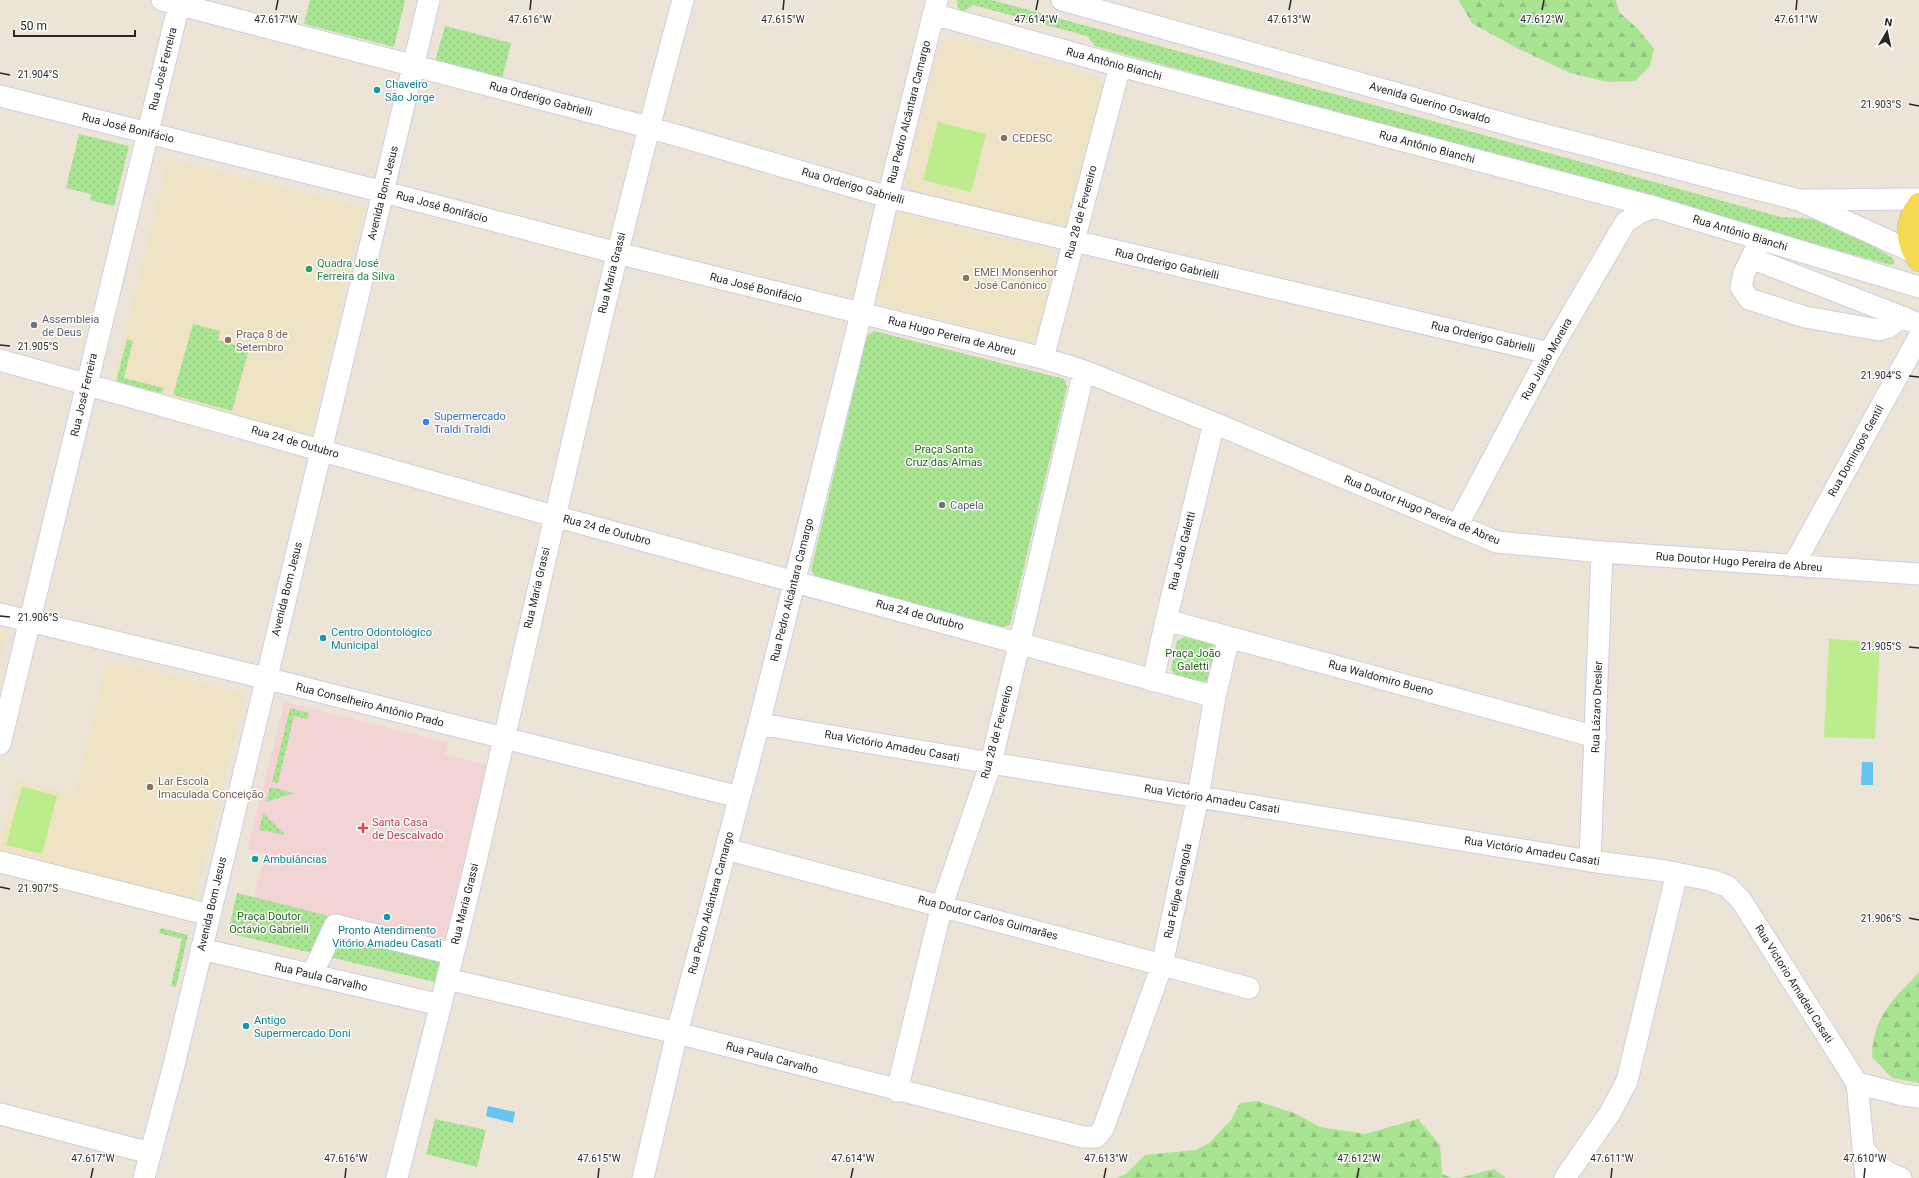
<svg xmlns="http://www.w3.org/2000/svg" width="1919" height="1178" font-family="Roboto,sans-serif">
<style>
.education{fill:#eee3c5}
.medical{fill:#f2d4d4}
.grass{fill:url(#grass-dots)}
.forest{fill:url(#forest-firs)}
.pitch{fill:#bdec8c}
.water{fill:#65c4f2}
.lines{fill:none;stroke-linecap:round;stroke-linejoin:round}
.minor-casing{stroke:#cdcfe1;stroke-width:23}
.major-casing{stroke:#c7c7c7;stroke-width:24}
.minor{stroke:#fff;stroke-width:21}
.major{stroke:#f5d952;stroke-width:22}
.ticks{fill:none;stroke:#272727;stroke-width:1.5}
.culture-dot{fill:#0f9aa8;stroke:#fff;stroke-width:1.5}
.education-dot{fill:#8d6e63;stroke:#fff;stroke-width:1.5}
.leisure-dot{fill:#2e9e5b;stroke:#fff;stroke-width:1.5}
.worship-dot{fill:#6b7280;stroke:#fff;stroke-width:1.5}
.shop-dot{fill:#3f7fe0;stroke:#fff;stroke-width:1.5}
.health-dot{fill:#e0444e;stroke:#fff;stroke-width:1.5}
.labels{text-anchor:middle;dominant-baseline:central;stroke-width:3;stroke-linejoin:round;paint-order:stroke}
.street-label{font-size:11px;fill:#272727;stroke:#fff}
.culture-label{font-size:11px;fill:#0d838f;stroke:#fff;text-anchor:start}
.education-label{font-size:11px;fill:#785e54;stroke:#fff;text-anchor:start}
.leisure-label{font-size:11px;fill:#27864d;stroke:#fff;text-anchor:start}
.worship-label{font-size:11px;fill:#5b616d;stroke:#fff;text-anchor:start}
.shop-label{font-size:11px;fill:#366cbe;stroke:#fff;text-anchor:start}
.park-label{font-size:11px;fill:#226516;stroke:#fff}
.health-label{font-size:11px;fill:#be3a42;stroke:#fff;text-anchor:start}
.ticks-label{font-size:10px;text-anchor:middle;fill:#272727;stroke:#fff;stroke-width:3;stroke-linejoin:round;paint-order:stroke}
</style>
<defs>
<pattern id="grass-dots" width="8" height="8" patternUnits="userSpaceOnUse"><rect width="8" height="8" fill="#a8e491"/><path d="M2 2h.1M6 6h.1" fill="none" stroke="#91c47d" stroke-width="1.8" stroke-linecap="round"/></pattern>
<pattern id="forest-firs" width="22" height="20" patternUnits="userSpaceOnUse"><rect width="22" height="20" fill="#a8e491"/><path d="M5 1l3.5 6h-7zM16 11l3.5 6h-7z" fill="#91c47d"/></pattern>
</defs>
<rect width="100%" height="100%" fill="#ebe4d7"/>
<path class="education" d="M961 38 1097 77 1102 84 1103 92 1068 224 1061 228 910 189 905 184 938 49 948 41Z
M168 160 365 208 309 438 113 384Z
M899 212 1051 252 1056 261 1037 338 1032 343 880 304 876 295 894 215Z
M0 628 8 630 0 661Z
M107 661 245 694 195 899 0 851V842L17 780 75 794Z"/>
<path class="medical" d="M285 702 448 743 445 755 487 765 443 945 254 898 265 854 248 849Z"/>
<path class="grass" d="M310 0H405L394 47 304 24Z
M957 0H992L1781 217 1815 219 1858 237 1894 259V263L1891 265 1095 46 1087 36 973 5 964 11 958 8Z
M445 26 511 43 502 79 435 61Z
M79 134 129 146 114 206 90 200 91 194 66 188Z
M193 324 220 331 218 340 249 349 232 411 173 395Z
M874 331 1064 379 1067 387 1010 625 1003 627 817 578 811 570 867 336Z
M127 339 133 341 124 378 163 388 162 393 116 382Z
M1185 637 1212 644 1216 649 1211 677 1205 682 1175 675 1171 669 1177 641Z
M290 708 309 713 307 719 294 716 278 783 272 782Z
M270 787 294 793 266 802Z
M263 813 285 835 259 830Z
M237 893 333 917 440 960 435 982 228 933Z
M161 928 188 935 176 987 171 986 182 939 159 933Z
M435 1119 486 1130 477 1167 426 1154Z"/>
<path class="forest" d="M1458 0H1616L1619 12 1638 29 1654 49 1650 66 1635 81 1608 82 1570 73 1517 48 1473 24Z
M1919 972V1083L1892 1078 1872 1057C1873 1015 1892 1002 1919 972Z
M1257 1101 1294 1113 1320 1127 1365 1134 1418 1119 1440 1145 1442 1174 1452 1178H1116L1126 1174 1145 1155 1196 1150 1209 1143 1231 1120 1240 1103Z
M1494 1169 1506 1178H1459Z"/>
<path class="pitch" d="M938 122 986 134 971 192 923 180Z
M1829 639 1880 642 1875 739 1824 737Z
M22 786 57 796 42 854 6 845Z"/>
<path class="water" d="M1862 762H1873V785H1861Z
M488 1106 515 1112 513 1123 486 1116Z"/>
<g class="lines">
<g class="minor-casing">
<path id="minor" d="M162 0 648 127 888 197 1549 353
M1062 0 1527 130 1799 200 1913 252
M933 14 1120 66 1654 207 1919 287
M0 96 384 192 617 253 1043 358 1084 371 1214 423 1497 542 1602 552 1919 574
M1806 200 1919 199
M1761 239 1744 273 1741 287 1749 299 1805 317 1879 330 1889 327 1902 317 1919 324
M1751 258 1902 317
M1043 358 1120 66
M0 360 554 516 1215 697
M1457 526 1549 353 1625 223 1639 213 1654 207
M1793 566 1919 337
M0 614 265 678 739 797
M1166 620 1596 737
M1153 681 1166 620 1214 423
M759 724 991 763 1590 861 1665 871 1710 880 1727 886 1741 900 1857 1083 1866 1178
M0 744 180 0
M726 849 1249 988
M1590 861 1602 552
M0 862 210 915
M201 949 441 1005
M312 975 335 925 453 954
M447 979 677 1033 1083 1137H1096L1103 1129 1162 965 1198 797 1215 697 1229 637
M1857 1083 1903 1095 1919 1097
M897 1091 942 905 991 763 1084 371
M0 1114 150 1153
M1863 1148C1874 1163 1882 1172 1901 1178
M144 1178 174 1065 429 0
M397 1178C423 1074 450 970 475 865 542 576 605 286 683 0
M643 1178 677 1033 759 724 861 314 888 197 937 0
M1565 1178 1610 1113 1627 1081 1677 873"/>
</g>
<g class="major-casing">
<path id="major" d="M1919 204C1905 221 1906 243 1919 260"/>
</g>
<use href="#minor" class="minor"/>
<use href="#major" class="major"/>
</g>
<path class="ticks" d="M276 10 278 0M530 10 531 0M783 10 784 0M1036 10 1038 0M1289 10 1291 0M1542 10 1544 0M1796 10 1797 0M0 73 10 75M1909 104 1919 106M0 345 10 346M1909 376 1919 377M0 616 10 617M1909 647 1919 648M0 887 10 889M1909 918 1919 920M91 1178 93 1168M345 1178 346 1168M598 1178 599 1168M851 1178 853 1168M1104 1178 1106 1168M1357 1178 1359 1168M1611 1178 1612 1168M1864 1178 1865 1168"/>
<g class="culture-dot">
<circle cx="377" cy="90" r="4"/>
<circle cx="323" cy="638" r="4"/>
<circle cx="255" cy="859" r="4"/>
<circle cx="387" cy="917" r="4"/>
<circle cx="246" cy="1026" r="4"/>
</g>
<g class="education-dot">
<circle cx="1004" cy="138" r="4"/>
<circle cx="966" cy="278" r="4"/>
<circle cx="228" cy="340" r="4"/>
<circle cx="150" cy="787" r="4"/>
</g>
<circle class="leisure-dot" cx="309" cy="269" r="4"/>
<g class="worship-dot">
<circle cx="34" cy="325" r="4"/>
<circle cx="942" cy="505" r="4"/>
</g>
<circle class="shop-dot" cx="426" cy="422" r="4"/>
<path class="health-dot" d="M361 822h4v4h4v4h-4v4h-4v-4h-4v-4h4z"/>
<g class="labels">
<g class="street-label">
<text transform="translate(1114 64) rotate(15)">Rua Antônio Bianchi</text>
<text transform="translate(163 69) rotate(-76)">Rua José Ferreira</text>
<text transform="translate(541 99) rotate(15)">Rua Orderigo Gabrielli</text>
<text transform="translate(1430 103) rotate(16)">Avenida Guerino Oswaldo</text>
<text transform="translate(909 112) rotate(-76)">Rua Pedro Alcântara Camargo</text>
<text transform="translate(128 128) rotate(14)">Rua José Bonifácio</text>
<text transform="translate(1427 147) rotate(15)">Rua Antônio Bianchi</text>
<text transform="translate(853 186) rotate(16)">Rua Orderigo Gabrielli</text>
<text transform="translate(383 193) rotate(-76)">Avenida Bom Jesus</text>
<text transform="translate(442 207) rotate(15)">Rua José Bonifácio</text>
<text transform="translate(1081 212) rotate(-75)">Rua 28 de Fevereiro</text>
<text transform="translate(1740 233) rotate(17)">Rua Antônio Bianchi</text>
<text transform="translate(1167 264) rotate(13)">Rua Orderigo Gabrielli</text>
<text transform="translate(612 273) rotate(-76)">Rua Maria Grassi</text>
<text transform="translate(756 288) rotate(14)">Rua José Bonifácio</text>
<text transform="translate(952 336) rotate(14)">Rua Hugo Pereira de Abreu</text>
<text transform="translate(1483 337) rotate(13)">Rua Orderigo Gabrielli</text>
<text transform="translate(1547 359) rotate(-61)">Rua Julião Moreira</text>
<text transform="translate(84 395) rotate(-77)">Rua José Ferreira</text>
<text transform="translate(295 442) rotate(16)">Rua 24 de Outubro</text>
<text transform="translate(1856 451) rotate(-61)">Rua Domingos Gentil</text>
<text transform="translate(1422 510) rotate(22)">Rua Doutor Hugo Pereira de Abreu</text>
<text transform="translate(607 530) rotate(15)">Rua 24 de Outubro</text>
<text transform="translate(1182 551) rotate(-76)">Rua João Galetti</text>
<text transform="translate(1739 562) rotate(4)">Rua Doutor Hugo Pereira de Abreu</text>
<text transform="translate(537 588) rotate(-77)">Rua Maria Grassi</text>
<text transform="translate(287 589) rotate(-76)">Avenida Bom Jesus</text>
<text transform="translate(792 590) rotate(-76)">Rua Pedro Alcântara Camargo</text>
<text transform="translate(920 615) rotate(15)">Rua 24 de Outubro</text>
<text transform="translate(1381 678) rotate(15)">Rua Waldomiro Bueno</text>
<text transform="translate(370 705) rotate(14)">Rua Conselheiro Antônio Prado</text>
<text transform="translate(1597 707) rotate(-88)">Rua Lázaro Dresler</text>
<text transform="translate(997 732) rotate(-75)">Rua 28 de Fevereiro</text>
<text transform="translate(892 746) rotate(10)">Rua Victório Amadeu Casati</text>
<text transform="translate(1212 799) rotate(9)">Rua Victório Amadeu Casati</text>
<text transform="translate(1532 851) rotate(9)">Rua Victório Amadeu Casati</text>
<text transform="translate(1178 891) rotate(-78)">Rua Felipe Giangola</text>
<text transform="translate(711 903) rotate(-75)">Rua Pedro Alcântara Camargo</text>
<text transform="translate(212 904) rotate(-77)">Avenida Bom Jesus</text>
<text transform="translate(465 904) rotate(-76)">Rua Maria Grassi</text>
<text transform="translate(988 918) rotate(15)">Rua Doutor Carlos Guimarães</text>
<text transform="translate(321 977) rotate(13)">Rua Paula Carvalho</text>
<text transform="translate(1794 984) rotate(58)">Rua Victorio Amadeu Casati</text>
<text transform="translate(772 1058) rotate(15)">Rua Paula Carvalho</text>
</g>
<g class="culture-label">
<text x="385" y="84">Chaveiro<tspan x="385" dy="13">São Jorge</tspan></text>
<text x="331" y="632">Centro Odontológico<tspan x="331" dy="13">Municipal</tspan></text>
<text x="263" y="859">Ambulâncias</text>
<text x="387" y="930" text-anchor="middle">Pronto Atendimento<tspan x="387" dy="13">Vitório Amadeu Casati</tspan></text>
<text x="254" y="1020">Antigo<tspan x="254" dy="13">Supermercado Doni</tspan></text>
</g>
<g class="education-label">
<text x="1012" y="138">CEDESC</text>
<text x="974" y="272">EMEI Monsenhor<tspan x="974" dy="13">José Canônico</tspan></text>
<text x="236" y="334">Praça 8 de<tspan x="236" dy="13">Setembro</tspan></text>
<text x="158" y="781">Lar Escola<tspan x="158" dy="13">Imaculada Conceição</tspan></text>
</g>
<g class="leisure-label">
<text x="317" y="263">Quadra José<tspan x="317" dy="13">Ferreira da Silva</tspan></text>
</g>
<g class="worship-label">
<text x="42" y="319">Assembleia<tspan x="42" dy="13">de Deus</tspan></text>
<text x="950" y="505">Capela</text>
</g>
<g class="shop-label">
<text x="434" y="416">Supermercado<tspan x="434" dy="13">Traldi Traldi</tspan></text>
</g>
<g class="park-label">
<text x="944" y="449">Praça Santa<tspan x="944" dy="13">Cruz das Almas</tspan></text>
<text x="1193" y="653">Praça João<tspan x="1193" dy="13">Galetti</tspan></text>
<text x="269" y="916">Praça Doutor<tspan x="269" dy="13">Octávio Gabrielli</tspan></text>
</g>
<g class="health-label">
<text x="372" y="822">Santa Casa<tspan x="372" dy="13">de Descalvado</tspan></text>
</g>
</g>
<g class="ticks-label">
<text x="276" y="23">47.617°W</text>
<text x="530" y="23">47.616°W</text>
<text x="783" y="23">47.615°W</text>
<text x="1036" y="23">47.614°W</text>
<text x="1289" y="23">47.613°W</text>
<text x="1542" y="23">47.612°W</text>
<text x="1796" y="23">47.611°W</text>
<text x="38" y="78">21.904°S</text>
<text x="1881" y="108">21.903°S</text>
<text x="38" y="350">21.905°S</text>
<text x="1881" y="379">21.904°S</text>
<text x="38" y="621">21.906°S</text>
<text x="1881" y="650">21.905°S</text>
<text x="38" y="892">21.907°S</text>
<text x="1881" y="922">21.906°S</text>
<text x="93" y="1162">47.617°W</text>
<text x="346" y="1162">47.616°W</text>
<text x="599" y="1162">47.615°W</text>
<text x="853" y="1162">47.614°W</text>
<text x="1106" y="1162">47.613°W</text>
<text x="1359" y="1162">47.612°W</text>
<text x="1612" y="1162">47.611°W</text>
<text x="1865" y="1162">47.610°W</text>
</g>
<g transform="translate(1887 32) rotate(9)" stroke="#ffffff" stroke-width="3" paint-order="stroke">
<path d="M0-3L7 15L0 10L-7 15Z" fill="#272727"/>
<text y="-6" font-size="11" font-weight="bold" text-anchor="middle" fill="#272727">N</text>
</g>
<path d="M14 30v6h121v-6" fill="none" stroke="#272727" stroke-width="2"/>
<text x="20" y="30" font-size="12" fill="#272727" stroke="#ffffff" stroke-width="3" paint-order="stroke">50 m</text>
</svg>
